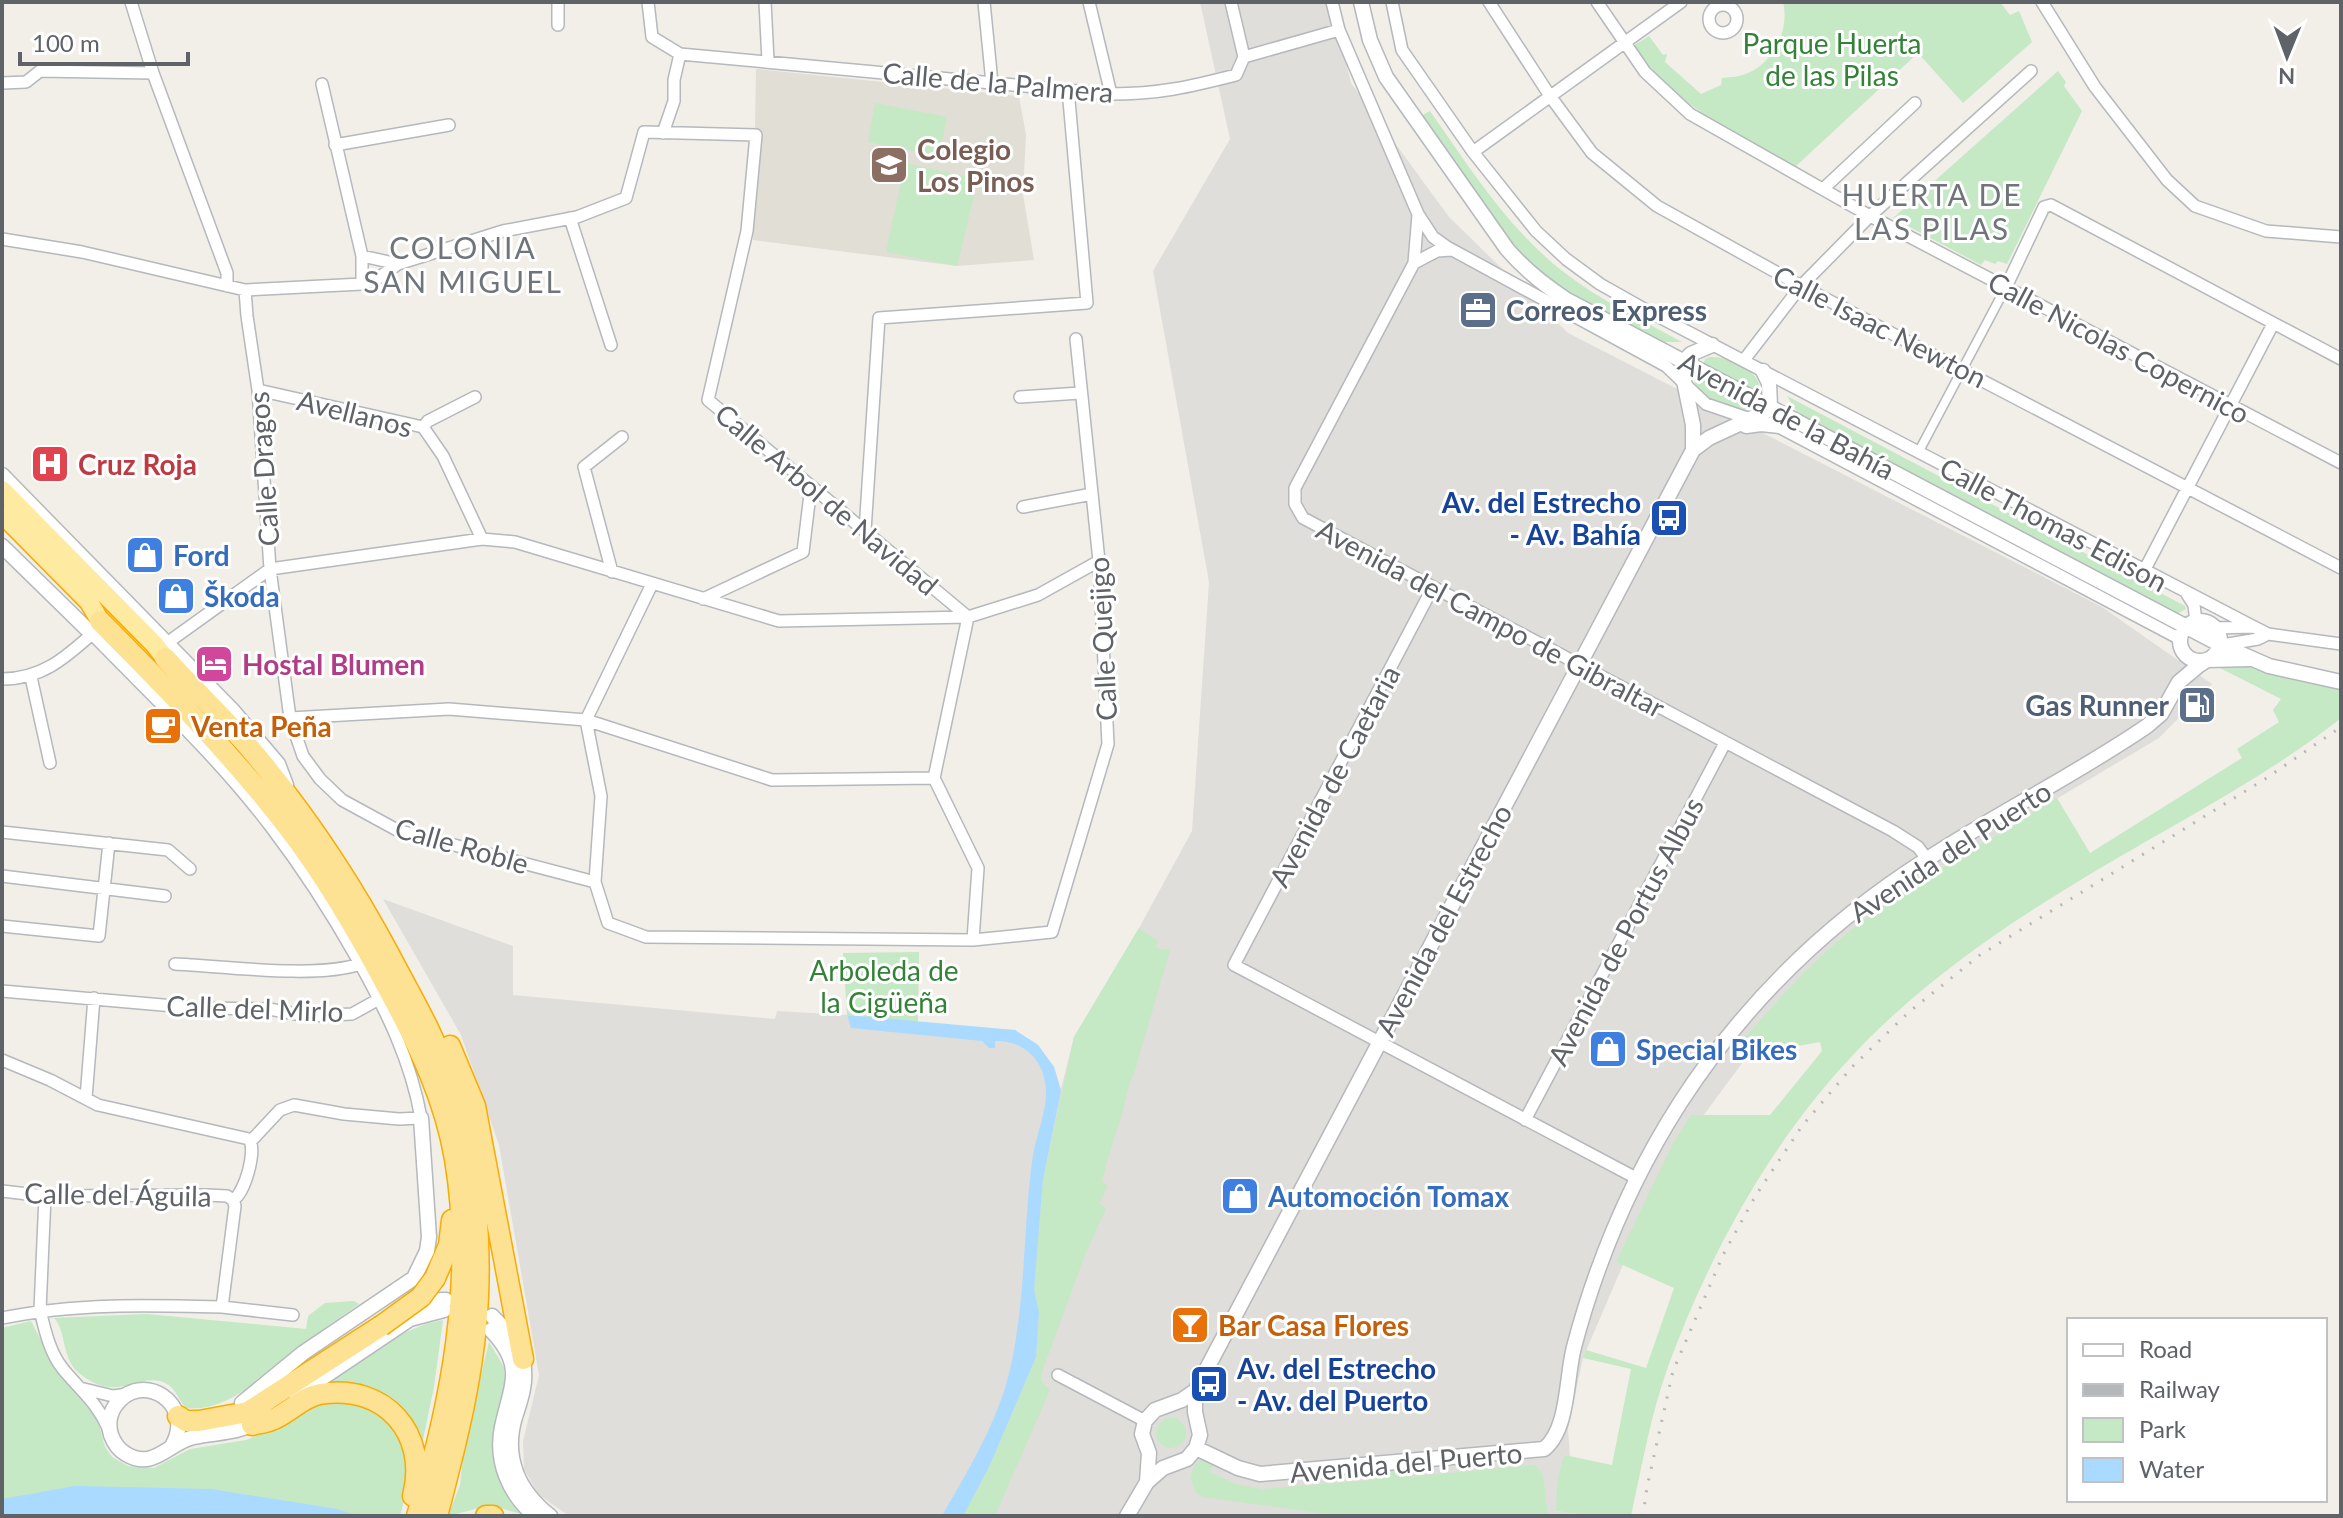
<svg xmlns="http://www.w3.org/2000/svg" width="2343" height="1518" font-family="Lato,sans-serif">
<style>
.industrial{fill:#e0deda}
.education{fill:#e1ded6}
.green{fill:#c5e8c5}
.water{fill:#aadaff}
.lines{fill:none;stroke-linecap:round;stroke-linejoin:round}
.pedestrian-casing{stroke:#b5b8bc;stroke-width:11}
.minor-casing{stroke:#b5b8bc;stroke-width:14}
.tertiary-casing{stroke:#b5b8bc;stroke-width:17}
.trunk-casing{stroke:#f9ab00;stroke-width:21}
.motorway-casing{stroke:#f9ab00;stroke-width:23}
.pedestrian{stroke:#fff;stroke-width:8}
.minor{stroke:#fff;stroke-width:11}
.tertiary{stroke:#fff;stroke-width:14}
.trunk{stroke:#feeaa1;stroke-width:18}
.motorway{stroke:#fde293;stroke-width:20}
.rail{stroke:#b6b7b8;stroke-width:3;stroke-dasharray:2 10;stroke-linecap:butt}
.motorway-bridge-casing{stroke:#f9ab00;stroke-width:23;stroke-linecap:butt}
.motorway-bridge{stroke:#fde293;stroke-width:20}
.labels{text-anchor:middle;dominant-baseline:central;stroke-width:6;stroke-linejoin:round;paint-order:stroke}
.park-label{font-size:28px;fill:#348238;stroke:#fff}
.street-label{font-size:28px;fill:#5f6368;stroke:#fff}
.education-label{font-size:28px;font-weight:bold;fill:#785e54;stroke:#fff;text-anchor:start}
.service-label{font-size:28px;font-weight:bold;fill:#4e5e75;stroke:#fff;text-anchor:start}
.health-label{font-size:28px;font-weight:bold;fill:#be3a42;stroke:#fff;text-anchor:start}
.transit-label{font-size:28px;font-weight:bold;fill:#164399;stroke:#fff;text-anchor:end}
.shop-label{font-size:28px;font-weight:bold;fill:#366cbe;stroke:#fff;text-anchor:start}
.hotel-label{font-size:28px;font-weight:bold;fill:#b23c85;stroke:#fff;text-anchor:start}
.food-label{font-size:28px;font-weight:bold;fill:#c56008;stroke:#fff;text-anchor:start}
.neighbourhood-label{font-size:30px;letter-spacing:2px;fill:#70757a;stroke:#fff}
</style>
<rect width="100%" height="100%" fill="#f1efe8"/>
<path class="industrial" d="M1200 2H1331L1351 83 1449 217 1568 333 2102 607 2212 684 2159 738 1932 873 1793 994 1664 1169 1583 1358 1568 1429 1570 1456 1564 1455 1556 1511 1593 1516H569L538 1494 524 1469 523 1441 539 1375 499 1145 461 1035 383 899 513 946V995L775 1019 777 1011 847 1015 852 1028 1015 1030 1038 1045 1054 1067 1061 1089 1074 1037 1139 928 1192 831 1209 582 1153 271 1230 139Z"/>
<path class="education" d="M756 69 1019 96 1026 135 1023 194 1034 260 957 266 753 240Z"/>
<path class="green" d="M1783 2H2000L2010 15 2019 11 2032 42 1963 103 1918 53 1795 167C1733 136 1675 103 1633 46L1649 36 1663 55 1667 54 1665 62 1701 94 1721 85 1722 78C1731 77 1740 77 1748 73 1774 62 1790 29 1783 2Z
M2058 71 2066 82 2064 86 2082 111 2007 264 1998 261 1995 264 1985 260 1981 265 1893 218Z
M875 103 947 117 939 156 868 142Z
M1430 111C1469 167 1507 227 1561 270 1598 299 1641 320 1682 342H1664L1651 338 1546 280 1510 246 1417 118Z
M905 163 978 179 957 266 886 252Z
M1709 357C1728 356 1759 368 1760 390L1752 391 1703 365 1705 359Z
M1699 375 1753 405 1752 408C1733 415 1695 399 1694 378Z
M1787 396 2185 606 2186 609 2177 614 2170 611 1799 415Z
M2235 665 2245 666 2341 690V718C2259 783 2163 829 2074 884 1990 935 1908 993 1842 1067 1766 1151 1708 1258 1669 1364 1651 1413 1642 1465 1631 1516H1593L1556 1511 1558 1477 1564 1455 1612 1465 1631 1369 1583 1358 1586 1350 1646 1368 1674 1288 1616 1262 1671 1147 1691 1115H1770L1822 1051 1820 1042 1752 1054 1741 1042C1778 1000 1814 958 1859 924 1922 877 1990 839 2057 798L2090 853 2242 758 2237 749 2279 722 2273 710 2281 699 2220 668Z
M1139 928 1158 941 1156 948 1170 950 1134 1074C1126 1088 1126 1103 1121 1118 1114 1139 1107 1160 1102 1181L1108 1186 1099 1203 1106 1209 1085 1255 1042 1372 1041 1381 1050 1390 995 1516H963L989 1467 1036 1357 1039 1312 1034 1290 1043 1179 1074 1037Z
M919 952 918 1022 847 1015 843 953Z
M354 1301 359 1304C344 1315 328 1325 313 1337 280 1362 231 1414 186 1408 179 1401 176 1389 167 1384 141 1369 118 1406 79 1373 61 1358 67 1332 54 1318L147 1314 306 1329 308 1316 325 1303Z
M443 1320 434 1387 420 1454 412 1427 324 1387C360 1362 399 1327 443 1320Z
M31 1321 52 1362 98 1421 105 1447 112 1457 128 1466 154 1468 190 1449 246 1440 268 1432 297 1410 339 1399 375 1408 407 1445 406 1494 400 1516H2V1328Z
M489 1342 504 1367 511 1499 521 1514 500 1508H479L448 1516 460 1485 465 1440Z
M1156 1433a15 15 0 1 1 30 0a15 15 0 1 1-30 0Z
M1200 1460 1214 1464 1210 1472 1236 1484 1262 1489 1373 1480V1471L1405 1468 1407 1477 1535 1465 1543 1475 1548 1516H1342L1203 1497 1196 1493 1190 1477 1194 1466Z"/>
<path class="water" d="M847 1015 1015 1030 1038 1045 1054 1067 1061 1091 1043 1179 1034 1290 1039 1312 1036 1357 989 1467 963 1516H942C966 1474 992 1431 1006 1385 1027 1310 1022 1230 1033 1155 1038 1127 1053 1099 1042 1071 1034 1051 1015 1040 995 1041V1048H989L982 1041 851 1028Z
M75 1486 211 1489 337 1509 359 1516H2V1499Z"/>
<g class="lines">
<g class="pedestrian-casing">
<path id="pedestrian" d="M1918 453 2006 287"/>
</g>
<g class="minor-casing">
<path id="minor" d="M131 2 153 73 227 273V286
M558 2V25
M648 2 652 37 680 54 1111 94C1159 94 1189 87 1236 75L1244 57 1339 30 1332 2
M765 2 768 61
M984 2 992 83
M1089 2 1111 94
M1231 2 1244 57
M1392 2 1402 50 1473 152 1536 231 1566 259 1600 284 1646 310 2254 627 2268 634 2341 644
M1489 2 1550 96 1592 153 1657 206 1801 286 2341 568
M1597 2 1645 72 1690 114 1870 216 2341 463
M2042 2 2095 87 2167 180 2195 206 2266 231 2341 237
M1709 19a14 14 0 1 1 28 0a14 14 0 1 1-28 0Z
M1339 30 1418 214 1433 237 1447 247 1666 366 1706 404 1753 420
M2 83 26 82 40 71 153 73
M322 84 362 256
M663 133 674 101V80L680 54
M335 145 449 125
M1473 152 1681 2
M1823 189 1915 103
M1418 215 1414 263 1295 488V504L1303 518 1893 831 1918 847 1927 859
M570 218 611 345
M2 239 82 252 245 290 362 284 374 281 398 264 503 231 577 217 626 198 644 132 756 135 747 231 708 400 968 617
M1414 263 1437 251 1451 250
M362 284V256L398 264
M2006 287 2044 207 2051 205 2341 359
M245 290 247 316 258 390 270 569 290 718 303 756 320 779 342 800 397 830 595 882
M1744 360 1801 286 1870 216 2031 71
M258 390 423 427 443 456 482 539
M1020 397 1080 393
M1773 424 2180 639
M423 427 428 421 475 397
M1023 507 1092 494
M865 531 879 318 1087 303 1068 89
M2144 571 2273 324
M612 572 584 467 622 437
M1433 587 1234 965 1636 1178
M2187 594 2194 605 2196 622
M703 599 803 552 811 486
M968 617 934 778 978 868 973 940
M2214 628 2253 627
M167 643 270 569 482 539 515 542 779 621 968 617 1038 595 1099 561
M2222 645 2258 639 2268 634
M31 677 50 763
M2 679C41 679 64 659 92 634 153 697 218 757 271 827 303 869 332 914 358 960 386 1010 411 1061 421 1118L399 1119 344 1114 294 1105 280 1110 251 1141
M290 718 449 709 586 720 772 780 934 778
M586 720 601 796 595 882 608 923 646 937 973 940 1052 932 1108 744 1099 561 1076 339
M586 720 652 584
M2 832 168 850 190 869
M2 876 165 896
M2 926 99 936 109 843
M175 964C223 966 316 979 360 964
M2 991 197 1008 269 1009 307 1016 352 1014 379 999
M2 1060 50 1080 98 1105 249 1139C257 1150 245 1193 233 1200L235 1206 222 1307 293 1315
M86 1098 94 998
M1525 1120 1725 743
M2 1191 45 1196 207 1195 227 1196 233 1200
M45 1196 40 1310C45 1331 50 1353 63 1369 81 1391 97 1402 109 1430
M2 1318C75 1303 148 1305 222 1307
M1058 1375 1145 1421
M84 1389 113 1396 129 1394"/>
</g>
<g class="tertiary-casing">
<path id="tertiary" d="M1361 2 1370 40 1386 77 1507 249C1525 270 1544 285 1567 300L2221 645 2269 666 2341 682
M1746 426 1761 424 1780 426
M1693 450V425L1682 371 1684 361 1691 354 1712 345
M2 475 233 711 278 764 286 785
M2 546 92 634
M2180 641a20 20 0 1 1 40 0a20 20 0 1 1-40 0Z
M416 1301 446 1300
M492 1316C504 1328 520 1345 523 1362 527 1382 521 1399 515 1417 503 1457 518 1491 550 1516
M491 1330C526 1366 511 1385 502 1427 495 1461 509 1494 535 1516
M297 1395 410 1319 444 1310
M242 1403 303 1353 414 1278 427 1251 429 1237 421 1118
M172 1446C197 1404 141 1368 115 1406 109 1415 108 1425 111 1435 114 1443 119 1450 126 1454 154 1471 169 1442 194 1437 217 1432 239 1434 259 1420
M1196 1448 1238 1468 1260 1474 1544 1449C1569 1429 1566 1377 1574 1347 1597 1260 1632 1178 1680 1103 1744 1004 1829 921 1929 858 2000 812 2077 774 2147 726L2161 714 2179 682 2198 666 2207 660 2250 659
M1147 1482 1163 1468 1187 1459 1196 1448 1200 1435 1195 1412V1391L1693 450 1709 438 1765 412 1770 406 1769 383 1763 371
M1127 1516 1147 1482 1149 1453 1142 1434 1145 1421 1155 1410 1182 1400 1195 1391"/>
</g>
<g class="trunk-casing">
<path id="trunk" d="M2 490 154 644 165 658
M2 514 89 602 100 621"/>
</g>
<g class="motorway-casing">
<path id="motorway" d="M100 621C165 687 231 753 287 826 328 879 361 937 392 996 420 1048 445 1100 455 1159 475 1279 452 1401 417 1516
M165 658C192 688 222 716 248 746 305 813 349 879 390 956 402 979 415 1002 427 1026 467 1109 482 1205 478 1296 475 1371 456 1444 437 1516
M450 1046 475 1106 523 1359
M435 1278 449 1245 452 1220
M178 1416 186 1421H199L248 1412 381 1326
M252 1425C260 1423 269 1422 276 1418 291 1411 303 1397 320 1394 385 1383 429 1434 413 1496
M486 1516H493"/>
</g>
<use href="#pedestrian" class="pedestrian"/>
<use href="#minor" class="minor"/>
<use href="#tertiary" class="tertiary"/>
<use href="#trunk" class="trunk"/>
<use href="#motorway" class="motorway"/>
<path class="rail" d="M1643 1516 1647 1487 1673 1371 1723 1255 1756 1195 1802 1126 1853 1066 1909 1012 1980 955 2265 779 2341 727"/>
<g class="motorway-bridge-casing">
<path id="motorway-bridge" d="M381 1326 421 1297 435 1278"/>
</g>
<use href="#motorway-bridge" class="motorway-bridge"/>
</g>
<defs>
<g id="school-square" transform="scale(2)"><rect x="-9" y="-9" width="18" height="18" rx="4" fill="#8d6e63" stroke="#fff"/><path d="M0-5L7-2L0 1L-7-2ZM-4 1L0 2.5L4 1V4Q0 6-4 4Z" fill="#fff"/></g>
<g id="office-square" transform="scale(2)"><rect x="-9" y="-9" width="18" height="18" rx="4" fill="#5c6f8a" stroke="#fff"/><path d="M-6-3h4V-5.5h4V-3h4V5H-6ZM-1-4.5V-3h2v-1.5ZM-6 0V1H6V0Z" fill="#fff"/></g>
<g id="hospital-square" transform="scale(2)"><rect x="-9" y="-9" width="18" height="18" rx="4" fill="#e0444e" stroke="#fff"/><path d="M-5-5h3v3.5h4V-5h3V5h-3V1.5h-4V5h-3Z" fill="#fff"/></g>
<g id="bus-square" transform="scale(2)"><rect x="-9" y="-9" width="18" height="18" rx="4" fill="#1a4fb4" stroke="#fff"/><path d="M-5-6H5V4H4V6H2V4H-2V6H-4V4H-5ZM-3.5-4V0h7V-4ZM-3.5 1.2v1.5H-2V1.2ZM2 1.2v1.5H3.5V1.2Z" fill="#fff"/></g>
<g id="shop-square" transform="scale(2)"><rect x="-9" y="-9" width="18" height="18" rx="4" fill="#3f7fe0" stroke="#fff"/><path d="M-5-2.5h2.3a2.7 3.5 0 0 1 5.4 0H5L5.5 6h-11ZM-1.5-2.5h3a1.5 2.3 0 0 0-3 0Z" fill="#fff"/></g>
<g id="hotel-square" transform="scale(2)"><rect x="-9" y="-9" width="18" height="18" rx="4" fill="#d1479c" stroke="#fff"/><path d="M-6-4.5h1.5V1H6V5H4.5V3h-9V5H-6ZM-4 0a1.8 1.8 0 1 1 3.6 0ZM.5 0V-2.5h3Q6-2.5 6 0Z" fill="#fff"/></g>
<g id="fuel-square" transform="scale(2)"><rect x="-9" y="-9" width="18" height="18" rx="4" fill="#5c6f8a" stroke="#fff"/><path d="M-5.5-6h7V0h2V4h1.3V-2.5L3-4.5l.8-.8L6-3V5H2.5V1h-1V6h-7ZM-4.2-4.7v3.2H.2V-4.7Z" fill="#fff"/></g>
<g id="cafe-square" transform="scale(2)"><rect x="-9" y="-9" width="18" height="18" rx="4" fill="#e8710a" stroke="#fff"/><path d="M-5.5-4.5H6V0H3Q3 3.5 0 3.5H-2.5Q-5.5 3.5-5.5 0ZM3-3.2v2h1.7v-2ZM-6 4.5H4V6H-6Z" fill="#fff"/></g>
<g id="bar-square" transform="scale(2)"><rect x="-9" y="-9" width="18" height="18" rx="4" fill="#e8710a" stroke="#fff"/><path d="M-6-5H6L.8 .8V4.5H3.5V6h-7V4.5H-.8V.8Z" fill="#fff"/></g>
</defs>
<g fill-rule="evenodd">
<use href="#school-square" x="889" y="165"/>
<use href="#office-square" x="1478" y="310"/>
<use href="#hospital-square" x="50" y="464"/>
<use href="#bus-square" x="1669" y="518"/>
<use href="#shop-square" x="145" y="555"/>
<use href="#shop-square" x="176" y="596"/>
<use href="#hotel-square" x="214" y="664"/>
<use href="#fuel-square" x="2197" y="705"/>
<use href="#cafe-square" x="163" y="726"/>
<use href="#shop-square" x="1608" y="1049"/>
<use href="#shop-square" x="1240" y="1196"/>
<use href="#bar-square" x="1190" y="1325"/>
<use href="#bus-square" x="1209" y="1384"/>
</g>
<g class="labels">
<g class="park-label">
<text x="1832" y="43">Parque Huerta<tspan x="1832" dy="32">de las Pilas</tspan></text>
<text x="884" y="970">Arboleda de<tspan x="884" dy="32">la Cigüeña</tspan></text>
</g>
<g class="street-label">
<text transform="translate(998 82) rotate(5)">Calle de la Palmera</text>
<text transform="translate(1880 326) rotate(27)">Calle Isaac Newton</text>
<text transform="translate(2119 347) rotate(28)">Calle Nicolas Copernico</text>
<text transform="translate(355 413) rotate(14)">Avellanos</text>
<text transform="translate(1787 415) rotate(28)">Avenida de la Bahía</text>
<text transform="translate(263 469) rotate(-94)">Calle Dragos</text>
<text transform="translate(827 499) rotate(40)">Calle Arbol de Navidad</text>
<text transform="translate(2054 524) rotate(28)">Calle Thomas Edison</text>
<text transform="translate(1491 618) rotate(28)">Avenida del Campo de Gibraltar</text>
<text transform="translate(1102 639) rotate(-93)">Calle Quejigo</text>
<text transform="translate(1334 776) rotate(-62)">Avenida de Caetaria</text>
<text transform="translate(462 845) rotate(16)">Calle Roble</text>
<text transform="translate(1950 851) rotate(-33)">Avenida del Puerto</text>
<text transform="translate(1443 920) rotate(-62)">Avenida del Estrecho</text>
<text transform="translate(1625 931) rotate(-62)">Avenida de Portus Albus</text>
<text transform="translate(255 1008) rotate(2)">Calle del Mirlo</text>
<text transform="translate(118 1194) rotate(1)">Calle del Águila</text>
<text transform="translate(1406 1462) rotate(-5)">Avenida del Puerto</text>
</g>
<g class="education-label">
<text x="917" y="149">Colegio<tspan x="917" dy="32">Los Pinos</tspan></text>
</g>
<g class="service-label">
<text x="1506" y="310">Correos Express</text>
<text x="2169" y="705" text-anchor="end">Gas Runner</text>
</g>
<g class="health-label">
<text x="78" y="464">Cruz Roja</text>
</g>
<g class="transit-label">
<text x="1641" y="502">Av. del Estrecho<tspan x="1641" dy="32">- Av. Bahía</tspan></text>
<text x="1237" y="1368" text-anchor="start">Av. del Estrecho<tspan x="1237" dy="32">- Av. del Puerto</tspan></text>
</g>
<g class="shop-label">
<text x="173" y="555">Ford</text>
<text x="204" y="596">Škoda</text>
<text x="1636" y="1049">Special Bikes</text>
<text x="1268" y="1196">Automoción Tomax</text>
</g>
<g class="hotel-label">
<text x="242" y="664">Hostal Blumen</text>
</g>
<g class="food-label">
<text x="191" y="726">Venta Peña</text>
<text x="1218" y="1325">Bar Casa Flores</text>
</g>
<g class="neighbourhood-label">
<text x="1932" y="194">HUERTA DE<tspan x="1932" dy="34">LAS PILAS</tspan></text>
<text x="463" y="247">COLONIA<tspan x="463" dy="34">SAN MIGUEL</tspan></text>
</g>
</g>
<rect width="2343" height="1518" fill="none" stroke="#5f6368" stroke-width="8"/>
<rect x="2067" y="1318" width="260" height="184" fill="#ffffff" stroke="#bfc1c3" stroke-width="2"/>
<rect x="2083" y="1344" width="40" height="12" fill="#ffffff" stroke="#bfc1c3" stroke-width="2"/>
<text x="2139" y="1358" font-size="24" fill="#5f6368">Road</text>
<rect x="2083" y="1384" width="40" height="12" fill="#b6b7b8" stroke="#bfc1c3" stroke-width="2"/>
<text x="2139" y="1398" font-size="24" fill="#5f6368">Railway</text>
<rect x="2083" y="1418" width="40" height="24" fill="#c5e8c5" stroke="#bfc1c3" stroke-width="2"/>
<text x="2139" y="1438" font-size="24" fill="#5f6368">Park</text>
<rect x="2083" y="1458" width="40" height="24" fill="#aadaff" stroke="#bfc1c3" stroke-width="2"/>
<text x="2139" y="1478" font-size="24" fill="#5f6368">Water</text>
<g transform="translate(2287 56) rotate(181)" stroke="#ffffff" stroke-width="6" paint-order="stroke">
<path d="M0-6L14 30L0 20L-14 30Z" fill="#5f6368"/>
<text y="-12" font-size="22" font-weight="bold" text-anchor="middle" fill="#5f6368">N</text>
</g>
<path d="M20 52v12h168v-12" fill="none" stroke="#5f6368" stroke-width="4"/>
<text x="32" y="52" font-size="24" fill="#5f6368" stroke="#ffffff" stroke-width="6" paint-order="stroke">100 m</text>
</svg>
